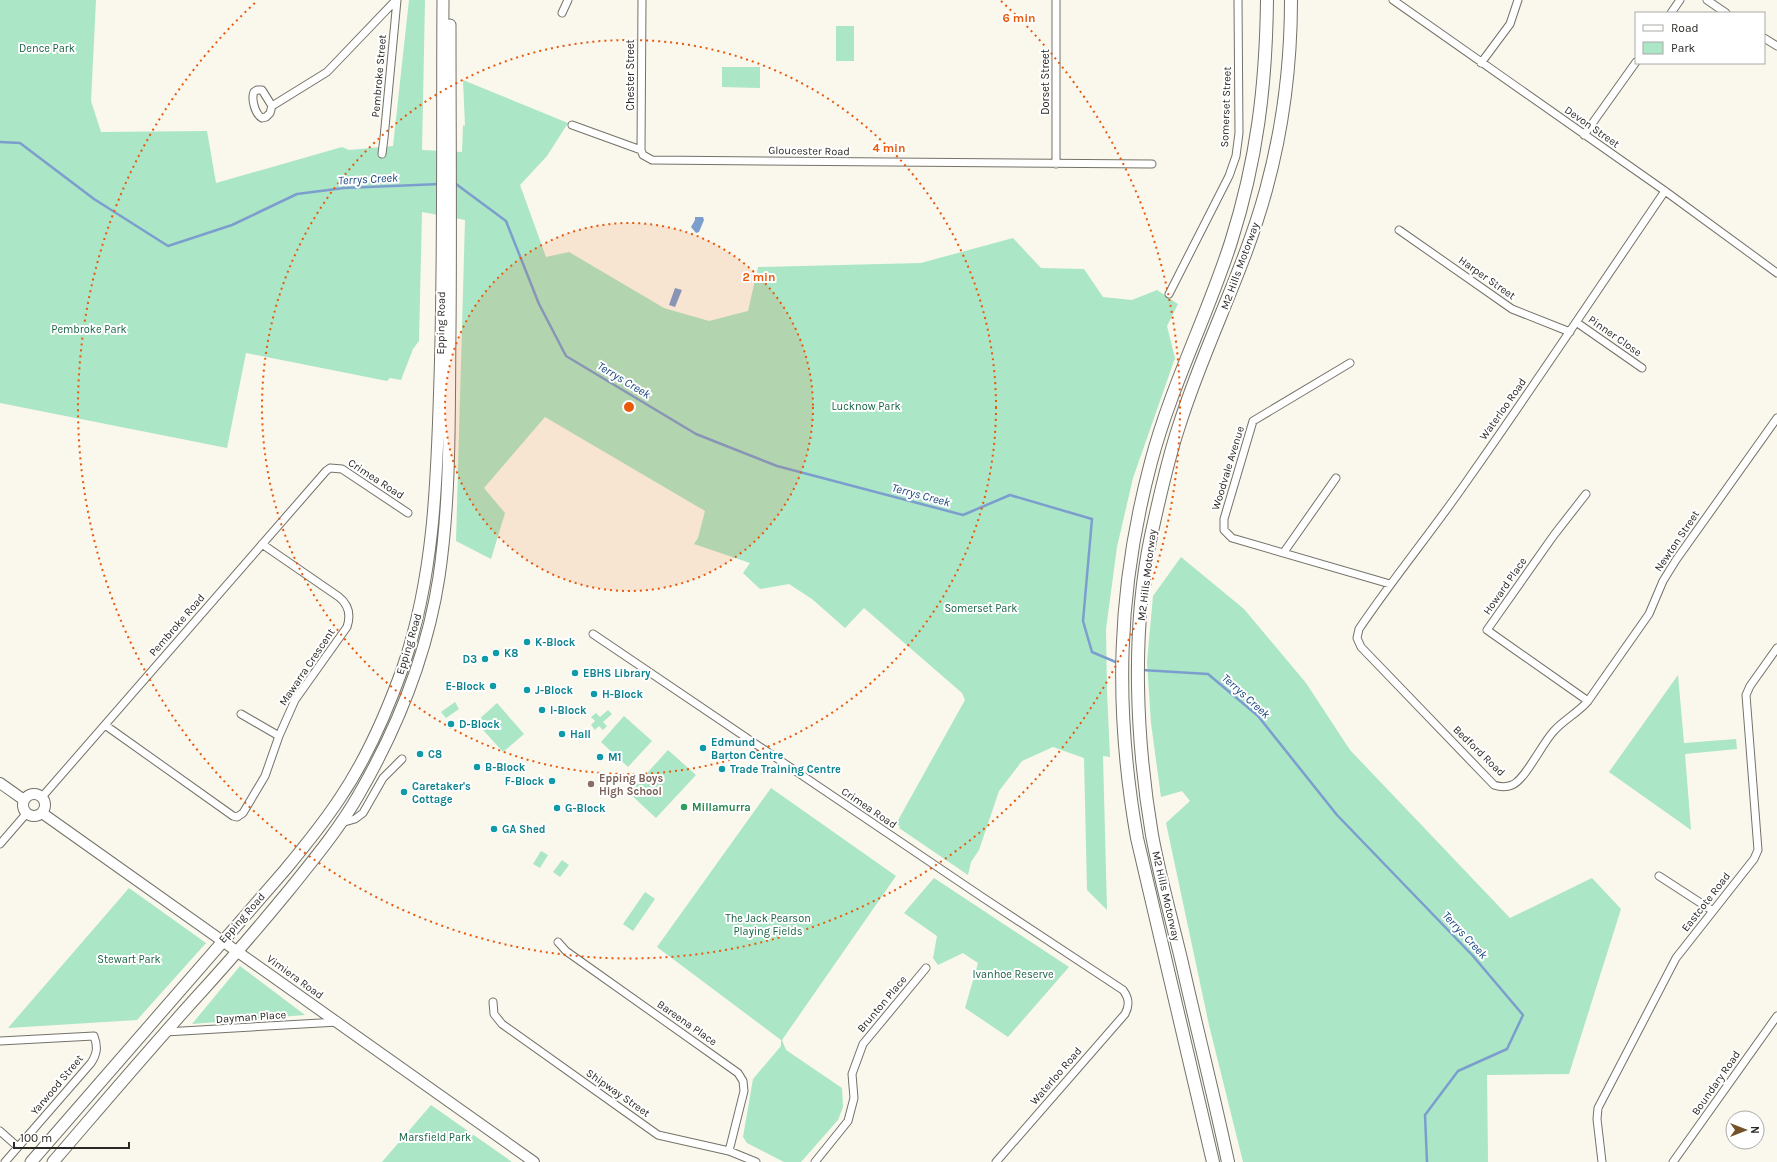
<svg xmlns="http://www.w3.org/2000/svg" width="1777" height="1162" font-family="Karla,sans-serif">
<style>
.green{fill:#abe6c6}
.water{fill:#7c9ece}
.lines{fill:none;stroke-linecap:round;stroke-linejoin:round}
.stream{stroke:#7c9ece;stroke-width:2.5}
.street-casing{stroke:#747269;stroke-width:9}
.secondary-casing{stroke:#747269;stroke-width:12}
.primary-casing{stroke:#747269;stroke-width:13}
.highway-casing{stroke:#747269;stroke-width:14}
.street{stroke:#fff;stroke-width:7}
.secondary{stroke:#fff;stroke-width:10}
.primary{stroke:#fff;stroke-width:11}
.highway{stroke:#fff;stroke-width:12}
.ring{fill:none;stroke:#e8590c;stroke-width:2;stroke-dasharray:2 4}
.culture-dot{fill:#0f9aa8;stroke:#fff;stroke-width:1.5}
.education-dot{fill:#8d6e63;stroke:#fff;stroke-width:1.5}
.leisure-dot{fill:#2e9e5b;stroke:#fff;stroke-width:1.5}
.labels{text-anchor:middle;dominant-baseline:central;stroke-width:4;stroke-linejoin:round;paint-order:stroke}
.park-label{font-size:11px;fill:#186344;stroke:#fff}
.street-label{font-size:11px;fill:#292824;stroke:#fff}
.culture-label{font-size:11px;font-weight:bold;fill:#0d838f;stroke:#fff;text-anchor:start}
.education-label{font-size:11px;font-weight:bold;fill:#785e54;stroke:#fff;text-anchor:start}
.leisure-label{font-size:11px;font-weight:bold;fill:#27864d;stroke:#fff;text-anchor:start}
.water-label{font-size:12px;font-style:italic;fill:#16447e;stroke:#fff}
.centre{fill:#e8590c;stroke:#fff;stroke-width:2}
.ring-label{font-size:12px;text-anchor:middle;font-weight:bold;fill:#e8590c;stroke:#fff;stroke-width:4;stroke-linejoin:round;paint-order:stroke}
</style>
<rect width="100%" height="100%" fill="#faf7ed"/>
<path class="green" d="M0 0H96L91 101 101 132 207 131 216 183 342 147 349 150 393 146 409 0H425L422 150 462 152 463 125 465 126 463 80 568 123 547 156 520 185 546 257 569 252 664 308 709 321 748 311 758 267 921 263 1013 238 1041 268 1084 269 1103 297 1132 300 1157 290 1178 304 1167 326 1175 358 1133 478 1117 547 1106 629 1107 691 1110 757 1103 756 1107 910 1087 890 1084 758 1053 747 1022 761 999 791 979 850 971 862 968 875 899 828 900 826 896 824 965 700 962 693 864 608 845 628 812 599 789 584 760 589 743 573 750 563 694 544 698 538 705 511 545 417 484 488 505 513 491 559 456 541 465 220 422 212 419 341 413 349 401 380 390 378 387 381 246 353 227 448 0 403Z
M836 26H854V61H836Z
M722 67H760V88L722 87Z
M1181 557 1244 609 1306 683 1350 750 1510 918 1592 878 1621 909 1569 1074 1487 1075 1488 1162H1243L1209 1025 1166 823 1190 801 1182 791 1161 797 1151 723 1147 662 1153 596Z
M1678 675 1684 743 1736 739 1737 749 1685 754 1691 830 1609 772Z
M455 702 459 709 446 718 441 712Z
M497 703 524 734 503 752 476 722Z
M608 710 612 714 603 722 607 726 603 730 599 726 595 730 591 725 595 721 591 717 596 713 600 717Z
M624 716 652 741 628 767 601 742Z
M668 750 696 775 656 818 629 793Z
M771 788 896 876 782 1040 786 1050 842 1088 843 1107 838 1120 801 1162H784L747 1143 743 1137 753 1079 781 1046V1040L657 947Z
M541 851 548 855 540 868 533 864Z
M562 860 569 865 560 877 553 872Z
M934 878 1069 967 1008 1037 965 1008 978 963 963 953 938 965 933 958 937 936 904 913Z
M129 888 206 943 137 1020 8 1028Z
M645 892 655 899 633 931 623 924Z
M240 966 305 1015 192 1024Z
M431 1105 512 1162H382Z"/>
<path class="water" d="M695 217H703L704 220 699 232 696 233 691 227 695 220Z
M675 288 682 290 675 307 669 305Z"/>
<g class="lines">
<path class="stream" d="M0 142 20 143 94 199 168 246 232 225 297 194 344 188 440 184
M453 184H456L506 221 539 304 566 356 696 434 777 466 963 515 1010 495 1092 519 1083 621 1092 652 1118 663
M1142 670 1208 674 1258 716 1337 815 1473 956 1523 1015 1507 1049 1458 1071 1425 1115 1427 1162"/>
<g class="street-casing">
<path id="street" d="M1393 0 1665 191 1777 273
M1707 0 1726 13
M562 13 568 0
M1671 13 1680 0
M1764 38 1777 46
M1481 63 1510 24 1518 0
M257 90H262L272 106 270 113 266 117 262 118C255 114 251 99 254 92Z
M272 106 327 72 396 0
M572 125 641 150 643 155 652 160 1152 164
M1584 135 1636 62
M641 150 642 0
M382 154 384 138 397 0
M1056 164V0
M1665 191C1600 286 1536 383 1469 478 1434 529 1394 577 1359 629L1357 638 1361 647 1494 785C1500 787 1505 788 1512 785 1525 780 1542 744 1553 732 1563 720 1578 713 1588 701L1649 614 1663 581 1676 560 1777 418
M1399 230 1512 309 1570 332
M1169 294 1229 176 1236 156 1239 133 1238 0
M1576 322 1642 368
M1350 363 1253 421 1224 519V530L1232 538 1390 584
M1586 494 1554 535 1487 630 1588 701
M1284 552 1336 478
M593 634 982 897 1123 990C1129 998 1130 1005 1125 1014L996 1162
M241 714 279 736
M105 725 233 816 237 817 243 813 265 776 279 736 295 700 347 627C351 615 349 605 339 597L262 544
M42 797 326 471 330 468 342 469 408 513
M341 823 355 819 363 813 383 778 402 759
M0 844 26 814
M1659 876 1713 911
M558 942 566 951 738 1073 743 1081 744 1091 729 1151
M493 1002 494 1014 502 1024 658 1135 729 1151 756 1162
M165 1032 338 1022
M0 1041 94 1036C98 1047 97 1054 91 1063L5 1162
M0 1131 18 1147
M815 1162 848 1121 854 1098 852 1074 863 1044 926 968
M1602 1162 1597 1119 1598 1108 1676 958 1754 859 1758 850 1746 695 1750 686 1777 648
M1673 1162 1777 1016"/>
</g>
<g class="secondary-casing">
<path id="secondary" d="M0 783 24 800
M23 805a11 11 0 1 1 22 0a11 11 0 1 1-22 0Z
M42 813 534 1162"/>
</g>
<g class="primary-casing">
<path id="primary" d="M31 1162 285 870C304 847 323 824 340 798 367 758 387 712 403 667 435 574 437 475 440 378 444 252 442 126 443 0
M53 1162C103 1104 152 1046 203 990 233 957 262 923 290 889 314 859 339 829 358 796 397 729 427 655 439 577 451 496 449 412 450 330 451 228 450 126 450 25"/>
</g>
<g class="highway-casing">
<path id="highway" d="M1213 1162 1137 838C1114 707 1117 590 1151 462 1171 386 1207 317 1231 242 1257 160 1266 86 1267 0
M1228 1162C1214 1096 1197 1030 1182 963 1172 921 1160 878 1152 835 1136 740 1131 631 1151 536 1159 499 1167 462 1179 426 1204 346 1244 271 1266 190 1283 128 1291 64 1291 0"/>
</g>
<use href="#street" class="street"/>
<use href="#secondary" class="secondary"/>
<use href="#primary" class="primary"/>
<use href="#highway" class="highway"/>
</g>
<circle cx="629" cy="407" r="184" fill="#e8590c" fill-opacity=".12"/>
<g class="ring">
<circle cx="629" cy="407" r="184"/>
<circle cx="629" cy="407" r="367"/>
<path d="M1001 1A551 551 0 1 1 257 1"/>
</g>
<g class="culture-dot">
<circle cx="527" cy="642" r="4"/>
<circle cx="496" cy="653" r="4"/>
<circle cx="485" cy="659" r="4"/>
<circle cx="575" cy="673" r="4"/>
<circle cx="493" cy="686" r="4"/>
<circle cx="527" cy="690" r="4"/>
<circle cx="594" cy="694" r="4"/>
<circle cx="542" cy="710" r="4"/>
<circle cx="451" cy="724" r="4"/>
<circle cx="562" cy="734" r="4"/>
<circle cx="703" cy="748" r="4"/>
<circle cx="420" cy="754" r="4"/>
<circle cx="600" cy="757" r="4"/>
<circle cx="477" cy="767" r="4"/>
<circle cx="722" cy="769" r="4"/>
<circle cx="552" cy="781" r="4"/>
<circle cx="404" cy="792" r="4"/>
<circle cx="557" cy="808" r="4"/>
<circle cx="494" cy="829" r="4"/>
</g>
<circle class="education-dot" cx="591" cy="784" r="4"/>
<circle class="leisure-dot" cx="684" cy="807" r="4"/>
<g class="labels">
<g class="park-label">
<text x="47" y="48">Dence Park</text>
<text x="89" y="329">Pembroke Park</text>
<text x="866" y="406">Lucknow Park</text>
<text x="981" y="608">Somerset Park</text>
<text x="768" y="918">The Jack Pearson<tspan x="768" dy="13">Playing Fields</tspan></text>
<text x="129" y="959">Stewart Park</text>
<text x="1013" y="974">Ivanhoe Reserve</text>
<text x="435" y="1137">Marsfield Park</text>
</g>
<g class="street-label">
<text transform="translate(630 75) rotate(-90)">Chester Street</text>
<text transform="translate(379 76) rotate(-85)">Pembroke Street</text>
<text transform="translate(1045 82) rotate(-90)">Dorset Street</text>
<text transform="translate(1226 107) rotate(-88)">Somerset Street</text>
<text transform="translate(1592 127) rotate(35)">Devon Street</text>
<text transform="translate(809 151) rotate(1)">Gloucester Road</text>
<text transform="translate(1240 266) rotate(-70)">M2 Hills Motorway</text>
<text transform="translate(1487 278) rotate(35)">Harper Street</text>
<text transform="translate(441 323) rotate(-89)">Epping Road</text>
<text transform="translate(1615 336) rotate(35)">Pinner Close</text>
<text transform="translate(1503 409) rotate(-55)">Waterloo Road</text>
<text transform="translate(1228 468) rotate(-73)">Woodvale Avenue</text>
<text transform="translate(376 479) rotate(33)">Crimea Road</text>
<text transform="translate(1677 541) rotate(-56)">Newton Street</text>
<text transform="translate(1147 575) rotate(-83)">M2 Hills Motorway</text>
<text transform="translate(1505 586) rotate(-55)">Howard Place</text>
<text transform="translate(177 625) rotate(-49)">Pembroke Road</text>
<text transform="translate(409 644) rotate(-73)">Epping Road</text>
<text transform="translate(307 667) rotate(-56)">Mawarra Crescent</text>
<text transform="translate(1479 751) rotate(44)">Bedford Road</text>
<text transform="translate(869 808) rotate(34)">Crimea Road</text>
<text transform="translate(1166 896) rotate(77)">M2 Hills Motorway</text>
<text transform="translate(1706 902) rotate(-52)">Eastcote Road</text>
<text transform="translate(242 918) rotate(-48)">Epping Road</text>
<text transform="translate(295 977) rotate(36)">Vimiera Road</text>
<text transform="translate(882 1004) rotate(-50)">Brunton Place</text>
<text transform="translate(251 1017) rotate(-4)">Dayman Place</text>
<text transform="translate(687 1023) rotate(35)">Bareena Place</text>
<text transform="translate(1056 1076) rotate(-49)">Waterloo Road</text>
<text transform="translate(1716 1083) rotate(-55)">Boundary Road</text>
<text transform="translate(57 1085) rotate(-50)">Yarwood Street</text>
<text transform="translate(618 1093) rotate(35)">Shipway Street</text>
</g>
<g class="culture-label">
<text x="535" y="642">K-Block</text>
<text x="504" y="653">K8</text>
<text x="477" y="659" text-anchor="end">D3</text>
<text x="583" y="673">EBHS Library</text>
<text x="485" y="686" text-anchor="end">E-Block</text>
<text x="535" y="690">J-Block</text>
<text x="602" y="694">H-Block</text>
<text x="550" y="710">I-Block</text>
<text x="459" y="724">D-Block</text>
<text x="570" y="734">Hall</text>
<text x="711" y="742">Edmund<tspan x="711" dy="13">Barton Centre</tspan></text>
<text x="428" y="754">C8</text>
<text x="608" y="757">M1</text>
<text x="485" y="767">B-Block</text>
<text x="730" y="769">Trade Training Centre</text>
<text x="544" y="781" text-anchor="end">F-Block</text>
<text x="412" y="786">Caretaker's<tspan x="412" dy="13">Cottage</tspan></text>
<text x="565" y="808">G-Block</text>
<text x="502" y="829">GA Shed</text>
</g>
<g class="education-label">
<text x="599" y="778">Epping Boys<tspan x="599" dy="13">High School</tspan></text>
</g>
<g class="leisure-label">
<text x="692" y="807">Millamurra</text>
</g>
<g class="water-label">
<text transform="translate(368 179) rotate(-3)">Terrys Creek</text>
<text transform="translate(624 380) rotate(31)">Terrys Creek</text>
<text transform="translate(921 495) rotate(15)">Terrys Creek</text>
<text transform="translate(1246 696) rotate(42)">Terrys Creek</text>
<text transform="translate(1465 935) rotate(47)">Terrys Creek</text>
</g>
</g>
<circle cx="629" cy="407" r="6" class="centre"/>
<g class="ring-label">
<text x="1019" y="22">6 min</text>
<text x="889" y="152">4 min</text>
<text x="759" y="281">2 min</text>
</g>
<rect x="1635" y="12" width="130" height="52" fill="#ffffff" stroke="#a9a9a7"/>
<rect x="1643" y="25" width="20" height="6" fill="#ffffff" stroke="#a9a9a7"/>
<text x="1671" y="32" font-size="12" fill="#292824">Road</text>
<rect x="1643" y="42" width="20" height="12" fill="#abe6c6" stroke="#a9a9a7"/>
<text x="1671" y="52" font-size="12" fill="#292824">Park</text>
<g transform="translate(1745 1130) rotate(90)"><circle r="19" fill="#ffffff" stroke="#a9a9a7"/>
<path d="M0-3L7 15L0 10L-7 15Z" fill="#74532a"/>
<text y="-6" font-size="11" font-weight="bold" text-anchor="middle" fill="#292824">N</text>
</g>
<path d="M14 1142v6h115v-6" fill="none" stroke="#292824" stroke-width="2"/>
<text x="20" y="1142" font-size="12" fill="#292824" stroke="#ffffff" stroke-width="3" paint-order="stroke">100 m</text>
</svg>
